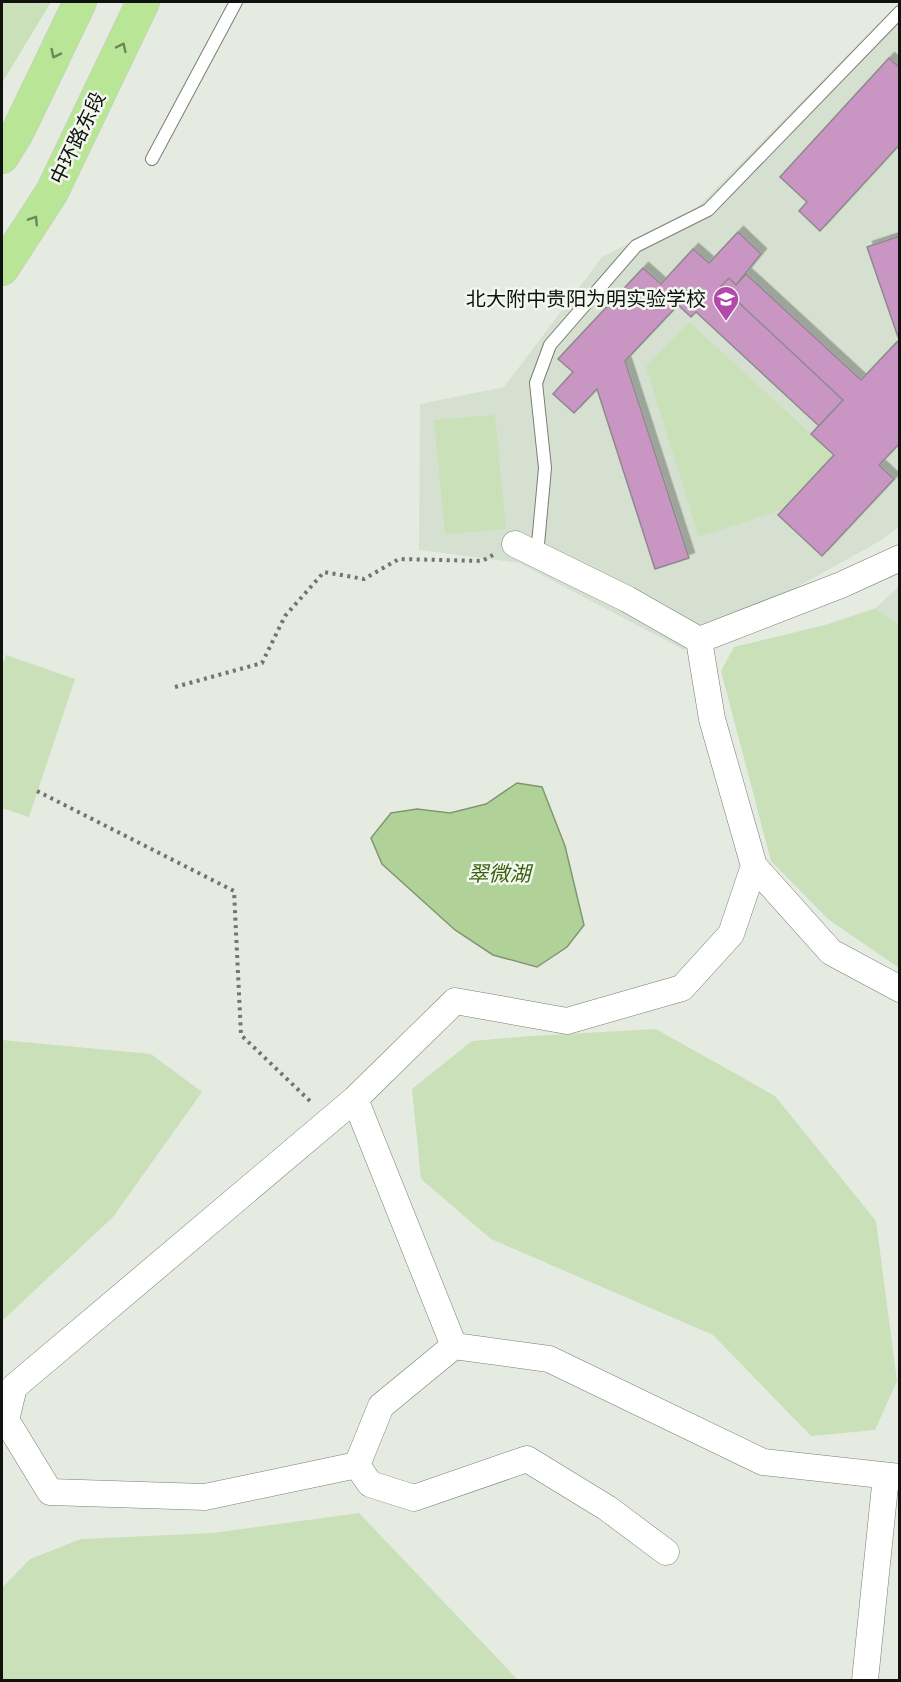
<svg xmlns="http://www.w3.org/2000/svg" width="901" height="1682" font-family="Karla,'Noto Sans SC',sans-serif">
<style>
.built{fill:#d6e0d0}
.green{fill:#c9e0b9}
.water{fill:#b0d299;stroke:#809870;stroke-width:1.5}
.building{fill:#c996c3;stroke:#90888f;stroke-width:1.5;filter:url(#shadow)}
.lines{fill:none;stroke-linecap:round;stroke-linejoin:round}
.service-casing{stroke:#797e76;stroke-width:14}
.minor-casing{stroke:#797e76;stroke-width:27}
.trunk-casing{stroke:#c6c6c5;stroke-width:34}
.path{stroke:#71756f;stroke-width:4;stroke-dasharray:3 4.5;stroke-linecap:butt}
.service{stroke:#fff;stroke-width:12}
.minor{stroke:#fff;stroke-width:26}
.trunk{stroke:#b8e696;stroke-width:33}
.oneway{stroke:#6c8759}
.labels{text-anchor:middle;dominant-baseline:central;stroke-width:5;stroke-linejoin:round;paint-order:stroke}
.street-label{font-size:20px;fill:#10120f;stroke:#f2f8ef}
.poi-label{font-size:20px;fill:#10120f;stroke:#f2f8ef;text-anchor:end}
.water-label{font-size:21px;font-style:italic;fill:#375f0e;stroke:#f2f8ef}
</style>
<defs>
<filter id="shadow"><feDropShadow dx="5.5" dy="-5.5" stdDeviation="0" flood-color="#0004"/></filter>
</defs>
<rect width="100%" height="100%" fill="#e5ebe1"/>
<path class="built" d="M899 2V527L880 541 684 650 519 563 419 550 420 404 504 387 602 257 696 209Z
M899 586V625L876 608Z"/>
<path class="green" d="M2 2H51L2 83Z
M689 322 834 455 780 510 699 537 646 367Z
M495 415 506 529 445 534 434 420Z
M876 608 899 625V968L828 919 771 861 721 671 734 647 825 625Z
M6 655 75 679 29 817 2 808V667Z
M656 1029 775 1096 876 1221 897 1381 875 1430 811 1436 713 1335 491 1239 421 1179 412 1089 472 1041 530 1036Z
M2 1040 151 1054 202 1092 113 1217 2 1321Z
M359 1513 518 1680H2V1588L30 1559 81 1539 213 1533Z"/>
<path class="water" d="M517 783 542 787 565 846 584 925 567 947 537 967 493 955 455 930 382 864 371 838 391 813 417 809 450 813 486 804Z"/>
<path class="building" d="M889 58 900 68V144L820 231 799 211 807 202 780 177Z
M738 232 761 254 736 285 729 278 721 286 843 400 819 426 696 312 691 317 678 305 625 361 689 558 655 569 597 389 574 413 553 394 573 372 558 359 643 268 661 284 693 249 709 263Z
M900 236V337H898L867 247Z
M746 274 861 380 897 342 900 341V443L879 465 894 479 822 556 778 515 834 455 811 434 843 400 721 286 729 278 736 285Z"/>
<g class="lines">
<g class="service-casing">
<path id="service" d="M152 159 236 2
M537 555 545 468 536 383 550 345 636 246 708 210 900 12"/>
</g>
<g class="minor-casing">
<path id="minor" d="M515 544 627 599 699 640 841 585 900 558
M699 640 712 719 754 866 831 952 900 989
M355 1099 454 1346 549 1359 763 1462 900 1477
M454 1346 381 1406 357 1465 370 1484 414 1498 527 1459 607 1508 666 1552
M357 1465 205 1497 50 1492 6 1420 14 1387 355 1099 455 1001 567 1021 682 988 731 934 754 866
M865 1680 886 1476"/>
</g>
<g class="trunk-casing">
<path id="trunk" d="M2 157 18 131 80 2
M2 269 52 192 143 2"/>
</g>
<path class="path" d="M175 687 262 663 285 616 324 572 364 579 399 559 482 561 493 555
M37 791 234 891 241 1035 311 1102"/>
<use href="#service" class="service"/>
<use href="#minor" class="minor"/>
<use href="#trunk" class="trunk"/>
</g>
<defs><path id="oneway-chevron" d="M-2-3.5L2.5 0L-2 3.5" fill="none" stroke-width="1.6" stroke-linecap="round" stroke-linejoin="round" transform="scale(1.5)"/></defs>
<g class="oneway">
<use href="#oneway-chevron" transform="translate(122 47) rotate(-64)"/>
<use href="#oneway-chevron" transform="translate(55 54) rotate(116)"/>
<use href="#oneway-chevron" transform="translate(34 220) rotate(-57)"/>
</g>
<defs>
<g id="school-pin" transform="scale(1.35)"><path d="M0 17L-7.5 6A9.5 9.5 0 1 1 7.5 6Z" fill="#b249ab" stroke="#f2f8ef"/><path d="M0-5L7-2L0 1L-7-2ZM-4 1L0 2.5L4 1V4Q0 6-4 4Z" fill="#fff"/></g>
</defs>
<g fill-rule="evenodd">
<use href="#school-pin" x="726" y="299"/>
</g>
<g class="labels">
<g class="street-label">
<text transform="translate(78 138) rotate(-64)">中环路东段</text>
</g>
<g class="poi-label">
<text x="706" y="299">北大附中贵阳为明实验学校</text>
</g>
<g class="water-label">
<text x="499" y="874">翠微湖</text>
</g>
</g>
<rect width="901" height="1682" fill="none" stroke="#10120f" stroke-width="6"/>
</svg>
